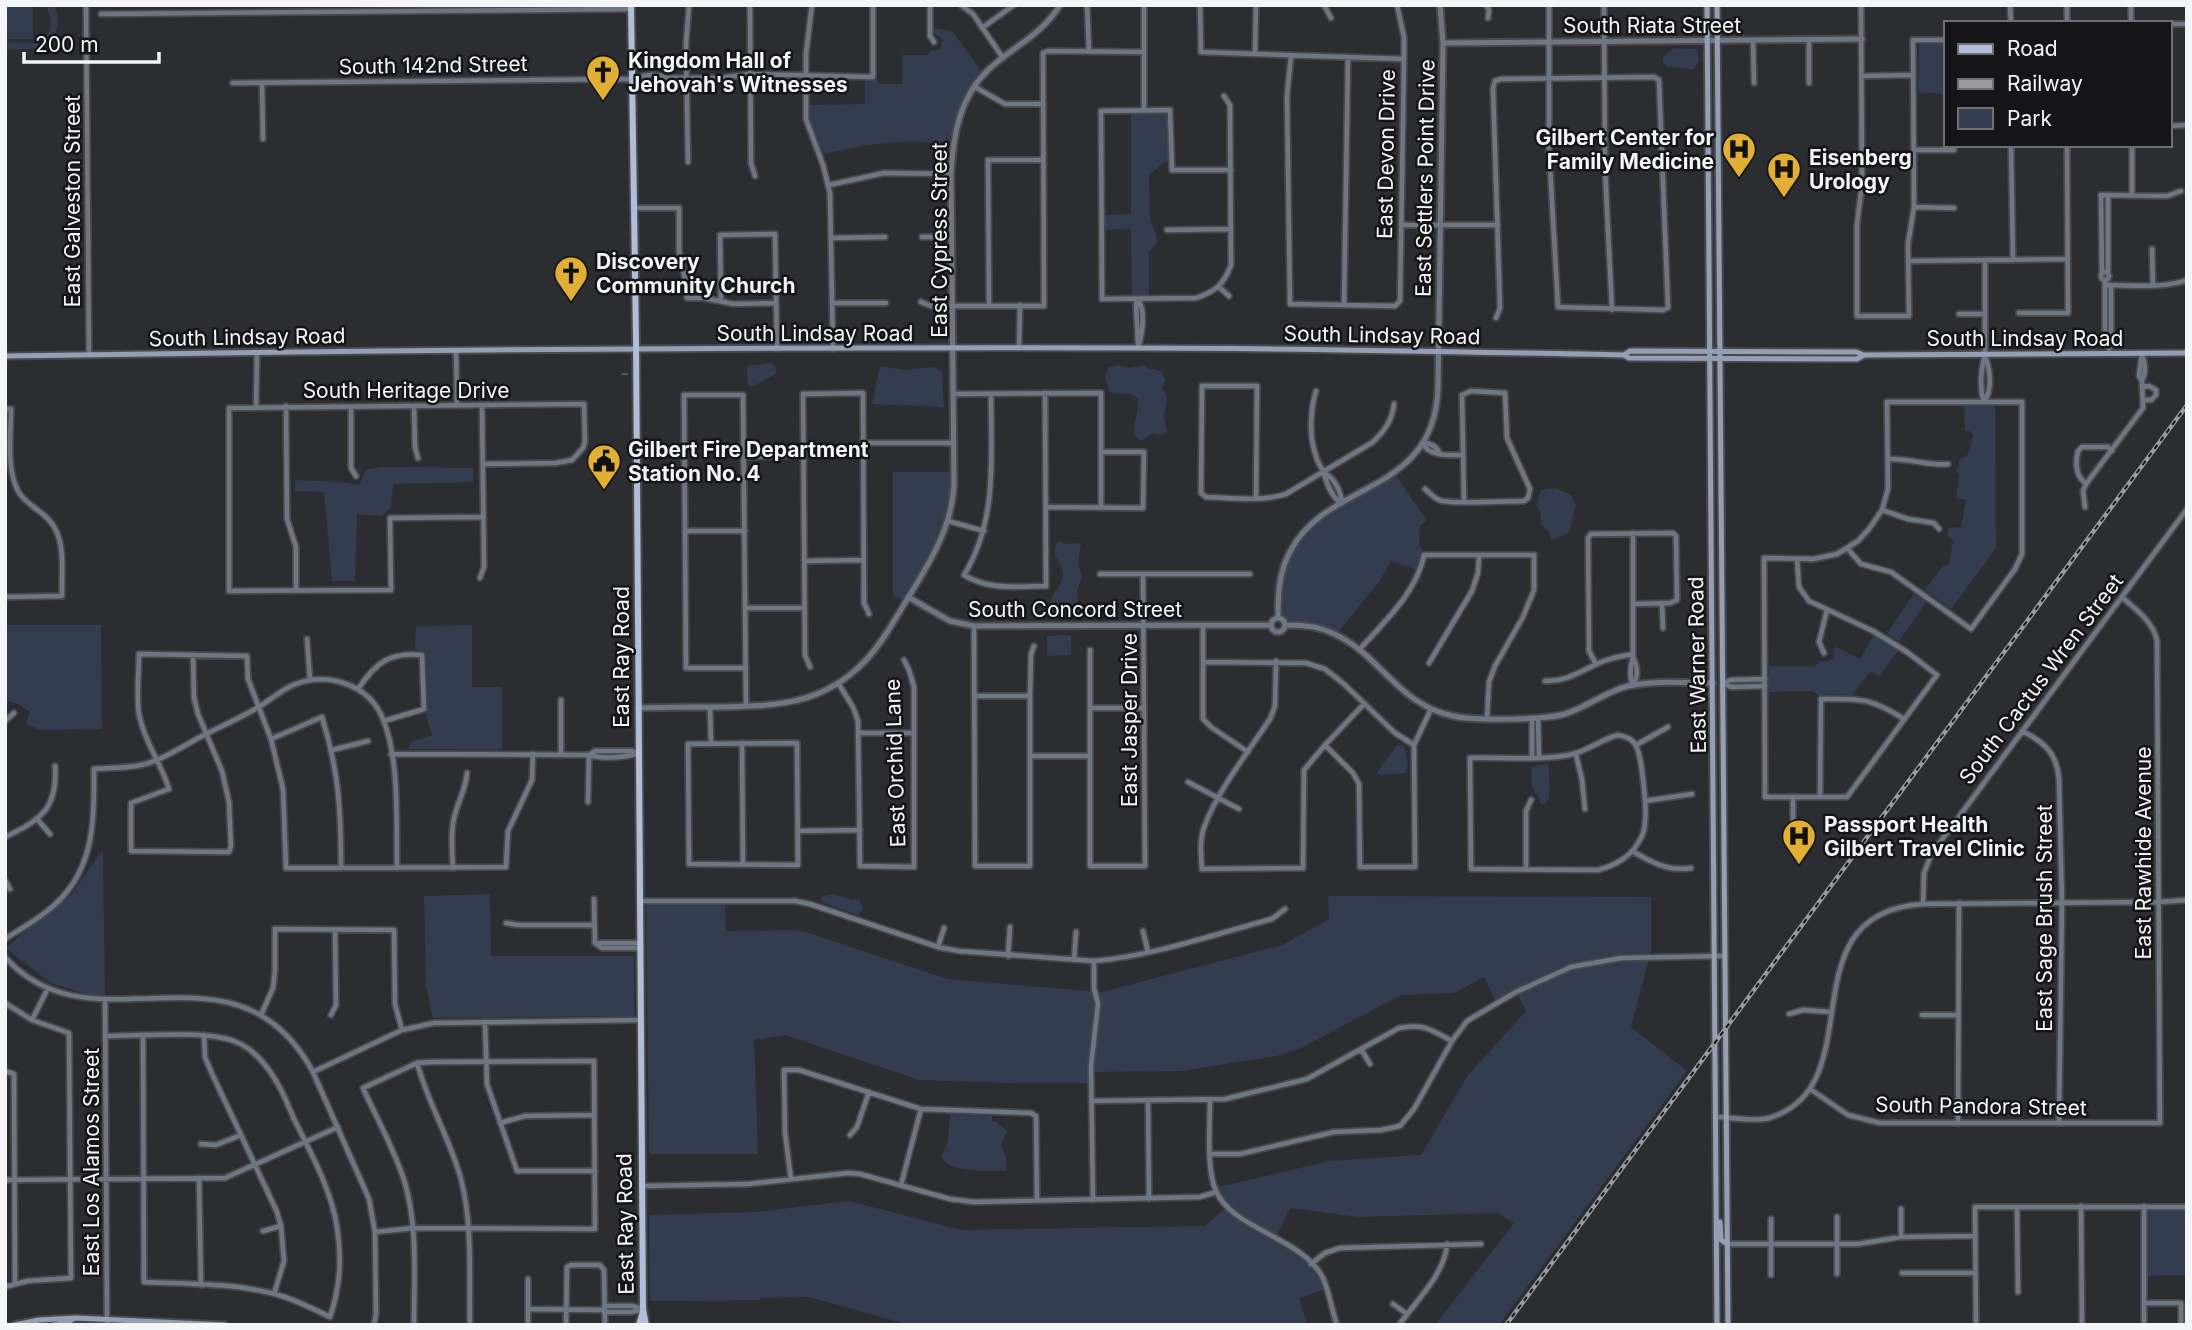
<svg xmlns="http://www.w3.org/2000/svg" width="2192" height="1330" font-family="Inter,sans-serif">
<style>
.green{fill:#343d4f}
.lines{fill:none;stroke-linecap:round;stroke-linejoin:round}
.stream{stroke:#4b5875;stroke-width:2}
.minor-casing{stroke:#47494d;stroke-width:8}
.tertiary-casing{stroke:#47494d;stroke-width:9}
.secondary-casing{stroke:#47494d;stroke-width:9}
.primary-casing{stroke:#47494d;stroke-width:10}
.minor{stroke:#6f7683;stroke-width:4.5}
.tertiary{stroke:#6f7683;stroke-width:5}
.secondary{stroke:#959fb4;stroke-width:5}
.primary{stroke:#b1beda;stroke-width:6}
.rail-casing{stroke:#999b9e;stroke-width:4.5}
.rail{stroke:#151517;stroke-width:2;stroke-dasharray:5;stroke-linecap:butt}
.labels{text-anchor:middle;dominant-baseline:central;stroke-width:5;stroke-linejoin:round;paint-order:stroke}
.street-label{font-size:21px;fill:#f3f5f7;stroke:#151517}
.poi-label{font-size:21px;font-weight:bold;fill:#f3f5f7;stroke:#151517;text-anchor:start}
</style>
<rect width="100%" height="100%" fill="#2b2d31"/>
<path class="green" d="M5 5H33V39H5Z
M45 5H54C62 21 58 41 39 47 29 51 16 49 5 49V42C15 42 25 44 35 42 53 38 54 18 45 5Z
M932 28 952 31 982 72C964 93 954 117 949 144 906 139 864 143 822 155L810 123 809 105 865 104V80L875 78 880 84H902V55H927L931 50 934 51 941 49 942 39 934 33Z
M1923 43H1945V118H1943V94L1918 92 1919 45Z
M1674 48 1697 49 1699 60 1694 69 1668 67 1663 62V57Z
M1131 110H1170L1172 161H1166L1149 175 1150 219 1158 241 1149 252V299H1132L1131 229 1101 230V215L1131 214Z
M771 363 776 367V374L752 387 748 385 747 366Z
M1119 365 1130 368 1144 365 1149 369H1154L1162 372 1165 380 1162 389C1170 399 1167 402 1164 413 1163 419 1166 426 1167 432L1162 435 1153 433 1141 441 1134 435C1134 421 1139 411 1138 398L1130 394 1110 393 1105 377 1109 367Z
M880 366 904 370 935 367 942 373 944 407 872 404Z
M1964 406H1995L1996 548 1951 609 1925 590 1942 567 1949 564 1953 541 1947 536 1949 528 1961 527 1966 500 1956 498 1959 475 1956 471 1959 466V460L1967 456 1973 436 1971 432 1965 430Z
M381 467 473 468V482L393 484 391 507 382 516 357 514 355 581H332L324 492 295 491V480L343 482 359 485 366 470Z
M893 472H951C950 528 931 555 902 600L893 595Z
M1396 476 1427 521 1420 525 1419 545 1424 552 1419 557 1417 570 1391 561 1379 582 1338 632 1314 623 1286 621C1279 612 1281 601 1282 590 1288 527 1348 504 1396 476Z
M1555 488 1571 495 1576 506 1569 532 1552 541 1549 532 1541 524V514L1536 505 1541 490Z
M1058 541 1067 544 1081 543 1078 564 1082 577 1077 591 1078 602 1082 610 1079 615 1051 614C1044 596 1063 590 1063 573 1062 560 1049 557 1058 541Z
M1914 593 1926 602 1899 641 1887 634Z
M5 625H101L102 729 41 730 26 724 30 712 18 704 5 700Z
M472 625V687H502V749H408L412 742 432 735 425 712 428 704 426 651 415 650 416 626Z
M1071 635V655L1047 656V636Z
M1873 636 1898 651 1879 676 1871 671 1852 695 1827 694 1820 696 1812 691 1769 692V666H1815L1820 661 1827 662 1833 659 1834 648 1836 647 1860 659Z
M1397 745H1403C1407 754 1410 765 1405 773L1380 775 1377 772Z
M1548 763 1550 787 1549 799 1543 805 1540 803 1539 797C1531 790 1530 777 1532 767Z
M103 849 105 1000 51 983 5 948 71 895Z
M490 894 491 956H634V1016L433 1018 426 986 424 896Z
M833 894 852 900 859 899 863 909 858 915 822 902 821 897Z
M1328 896 1651 897V951L1631 1027 1687 1071 1499 1325H1435L1514 1223 1497 1213 1358 1217 1290 1208 1276 1237C1297 1249 1319 1266 1326 1289L1299 1298 1308 1325H910L809 1297 761 1298 760 1300 650 1301 649 1215 756 1212 849 1201 961 1230 1205 1226 1227 1207 1215 1188 1330 1161 1421 1155 1468 1075 1526 1011 1516 992 1497 1003 1484 977 1454 993 1401 995 1301 1048 1277 1056 1181 1071 1092 1072V1083H1013L919 1080 786 1035 754 1040 758 1154H649L646 905 725 904 726 931 799 930 948 979 1102 992 1282 945 1329 919Z
M950 1114 992 1116V1121L997 1122 1007 1131 1001 1146 1006 1156V1171C986 1170 955 1174 941 1158L948 1141Z
M2144 1206 2187 1207V1275L2145 1276Z"/>
<g class="lines">
<path class="stream" d="M622 374H627"/>
<g class="minor-casing">
<path id="minor" d="M86 5 89 355
M750 5 751 163 755 176
M812 5 806 54V119L823 165 830 193 833 349
M930 5V36L934 42
M961 5 973 14 1003 58
M1087 5 1089 51
M1144 5V109
M1200 5 1201 52 1404 59
M1324 5 1331 18
M1486 5 1489 10 1488 18
M1604 5 1605 169 1612 310
M1861 5 1862 184 1857 224V316H1909L1908 244 1914 207 1913 40H1945
M2010 5 2011 23
M2067 5V23
M2131 5V23
M101 14 631 9
M2169 24H2187
M982 28 1014 5
M1753 40 1754 83
M1809 40V83
M1255 52 1256 5
M1291 56 1287 96 1290 304 1395 306 1400 301 1404 59V37L1397 5
M1862 76 1913 75
M635 78C644 75 658 73 666 78H720L750 74 873 77V5
M233 83 633 79C643 81 657 84 666 78
M262 83 263 139
M975 87 1005 104H1043
M1224 96 1230 105 1231 265C1224 284 1215 292 1196 298L1102 299 1101 111 1170 110 1172 170H1231
M2169 126 2187 125
M2011 145 2013 260
M1914 150H1954
M688 162 686 44 689 5
M829 185 884 173 951 174
M2108 195V273
M2132 195V145
M1914 207 1954 208
M635 208H679V251L686 284 687 298H704L734 304 776 303
M1401 225H1498
M1167 230 1231 229
M922 237H952
M831 238 885 237
M2152 249 2153 285
M1908 261 2068 259
M2101 276a4 4 0 1 1 8 0a4 4 0 1 1-8 0Z
M2102 273 2101 195 2167 196 2181 191
M2105 280V343L2109 350
M2105 285C2131 285 2162 289 2187 280
M1219 287 1229 296
M1138 299C1146 312 1142 334 1138 348
M721 301 720 235 775 234 777 349
M921 302 931 306H1044L1043 53 1048 51 1144 52
M832 303H886
M989 305 988 160H1043
M1344 305 1348 57
M2019 313H2068L2067 145
M1959 314H1985
M1496 318 1500 308 1493 88 1495 81 1501 79 1654 77 1659 80 1668 308 1663 310 1558 307 1549 148V5
M1138 344 1136 304 1138 299
M1019 348 1020 305
M2109 350 2111 342V285
M456 351 457 405
M2142 355C2145 363 2147 372 2142 380
M2142 387 2149 386 2156 390V395L2151 400H2143
M1316 391C1310 411 1309 437 1316 456 1317 462 1321 466 1323 471 1327 483 1330 495 1341 503
M954 394 1101 393V507
M991 394C991 456 998 520 964 575 990 591 1017 586 1046 586L1045 393
M1984 402C1979 387 1981 370 1985 354V260
M1984 402C1993 389 1990 370 1985 355
M286 406 287 519 296 547V591
M414 406 415 447 418 458
M256 407 257 353
M351 407V468L356 476
M5 409H11C11 434 6 468 18 491 25 504 41 510 50 521 67 541 61 572 62 596L5 597
M863 443H954
M1422 443C1430 457 1448 455 1463 455
M1422 443C1430 443 1437 446 1440 454
M744 457 803 455
M1888 459C1909 458 1928 466 1948 464
M483 464 556 463 572 460 583 448 585 442 584 404 229 408V591L391 590 390 518 483 517
M1324 473C1335 478 1341 492 1342 503
M2086 484C2076 476 2075 463 2078 451L2082 447H2108L2112 451
M1425 489C1429 492 1434 498 1439 500 1451 505 1507 501 1524 501L1528 498 1530 489 1507 438 1505 393 1471 391 1462 395 1464 501
M1256 498 1257 386H1202L1201 493 1206 497C1232 498 1262 502 1286 494L1373 442C1385 430 1392 421 1394 404
M1046 507 1143 508 1144 452H1101
M2085 507 2083 491 2086 484 2143 408 2142 381 2139 376 2142 353
M1882 510 1908 519 1934 523 1939 529
M948 521 984 531
M685 531H745
M1797 559 1799 587 1809 601 1873 631 1907 652 1937 675 1847 797H1765L1764 558 1813 559 1837 554 1858 541 1869 529 1882 510 1888 489 1887 402H2022V554L2015 569 1971 629 1891 572 1861 564 1848 549
M805 561 863 560
M1100 574H1250
M480 578 484 567 482 405
M1662 604 1663 628
M745 608H805
M974 626 975 866H1030V696L1031 654 1034 646
M1203 626V719L1211 727 1248 752
M307 639 310 680
M1090 650V866H1145L1143 574
M1359 650C1384 622 1417 592 1424 555H1534V590L1523 617 1495 666 1489 682 1487 718
M1824 653 1819 642 1827 610
M193 655 194 698 198 714 222 771 229 802 231 846 229 852 131 851V803L169 789C161 763 144 741 139 714 136 695 139 673 139 654L247 656 248 679 271 739 283 789 286 868 506 867 508 831 532 780 533 754
M1276 661 1275 706 1270 719C1250 749 1217 792 1205 825 1199 839 1201 854 1202 869L1303 868 1304 770 1325 745 1364 704
M1203 662 1306 663 1325 669 1344 684 1395 733 1414 745
M1429 663 1472 591 1478 573 1479 555
M1596 664 1589 651 1588 538 1591 534 1673 533 1676 536 1677 600 1670 603 1633 604
M810 667 805 655 803 394 863 393 864 603 869 614
M746 668H686L684 395H743L746 706
M1765 679 1731 680 1723 683 1731 687 1765 686
M1545 681C1566 682 1581 671 1599 663 1610 658 1621 656 1633 654
M838 683 853 707 858 721 860 866 914 867V687L909 670 904 660
M1633 685C1629 676 1630 667 1633 658V533
M1633 685C1638 677 1638 668 1634 659
M358 689C376 662 390 652 422 655L424 709 384 721
M974 696H1029
M561 700V754
M710 707 711 743
M1090 708H1144
M1532 718V757
M1538 718 1539 757
M5 721 14 713
M2022 731C2044 742 2057 753 2059 779L2062 903 2059 1122
M859 733H914
M1618 735C1626 737 1632 738 1636 746 1642 756 1647 810 1645 822 1645 829 1642 837 1638 843 1630 857 1614 866 1598 870L1471 869 1470 758C1500 757 1545 761 1573 754 1589 750 1602 739 1618 735Z
M271 739 322 717C339 771 341 812 341 868
M742 743 743 865
M797 743 798 865 689 864 688 744Z
M1325 745 1353 773 1359 784 1360 867H1415L1414 745 1431 709
M1636 745 1668 727
M332 750 368 741
M595 751H631L639 753C624 758 603 759 589 755Z
M391 754 589 755 588 802
M1576 754 1582 780 1585 809
M1030 756H1089
M1188 782 1239 809
M1793 797V826
M1820 797 1821 699C1861 699 1869 697 1904 719
M1645 801 1692 794
M38 820 50 834
M798 831 860 830
M5 837C41 820 58 808 55 766
M1632 851C1651 862 1668 872 1691 868
M453 868C452 849 450 829 456 811 460 797 466 788 467 773
M1526 869V811L1531 800
M5 880 10 889
M594 899 595 943
M640 901H795L810 904 938 947 959 951 1094 961C1153 956 1215 934 1272 919L1285 909
M1923 904 1924 873 1932 853 2187 509
M506 923 518 925H594
M1143 931 1148 952
M5 939C19 930 33 922 46 912 95 875 94 824 94 769 116 767 136 769 157 760 173 753 189 743 204 735 222 726 240 718 257 708 269 701 280 691 293 685 327 671 369 684 383 719 400 760 396 824 397 868
M595 943 602 948H640
M596 943H640
M938 947 944 928
M1008 956 1010 927
M5 957C92 1056 236 929 313 1072L369 1199 375 1232 376 1313 374 1325
M1074 960 1076 932
M105 1000 107 1325
M5 1003 32 1020 69 1033 71 1278 27 1281 5 1287
M1789 1014 1803 1010 1832 1012
M261 1015 273 988 275 970V929L394 930 395 1004 402 1030
M331 1015 336 1005 335 930
M1922 1015H1957
M32 1020 48 988
M485 1022 487 1084 517 1171H595
M204 1035 205 1057 213 1076 241 1135 277 1212 281 1226 284 1261 274 1294
M106 1036C141 1036 202 1030 234 1041 250 1047 264 1062 273 1076 282 1089 288 1105 294 1119 311 1153 331 1189 337 1227 342 1257 340 1288 330 1317 312 1308 294 1299 275 1294 233 1283 188 1284 144 1282L143 1036
M1361 1049 1370 1064
M417 1063C428 1103 450 1139 461 1179 473 1226 469 1277 470 1325
M5 1071 14 1074 15 1284
M313 1072 402 1030 434 1023 641 1020
M1810 1089 1848 1115 1880 1123H2160L2157 640C2152 620 2136 610 2122 597
M1148 1100 1149 1199
M1210 1100C1210 1124 1206 1169 1216 1191 1233 1230 1302 1237 1323 1278 1329 1292 1332 1310 1337 1325
M1091 1101 1225 1099 1307 1079 1399 1028C1423 1023 1432 1030 1452 1041
M1716 1117C1731 1117 1756 1122 1769 1118 1876 1086 1782 913 1923 904L2159 902 2187 900
M1958 1122 1959 903
M500 1123 525 1116 594 1115
M850 1135 857 1127 869 1092
M201 1144 216 1145 241 1135
M1210 1154H1240L1334 1132 1381 1130 1400 1126 1414 1109 1452 1041 1467 1021 1516 992 1571 967 1621 958 1725 956
M199 1178 201 1285
M791 1179 785 1133 784 1070H799L921 1109 1031 1113 1036 1116 1037 1201
M5 1180 225 1178 338 1127
M901 1185 921 1109
M642 1186 748 1184 848 1173 860 1174 950 1199 974 1202 1200 1197 1216 1192
M1093 1200 1091 1066 1098 1004 1094 988V961
M2081 1206 2082 1325
M2144 1206V1325
M2017 1207 2018 1292
M1771 1219V1275
M263 1231 281 1226
M375 1232 413 1228 595 1229 594 1061 431 1062 417 1063 363 1088C377 1119 395 1150 405 1183 418 1228 414 1278 414 1325
M1901 1237V1209
M1727 1244H1858L1901 1237 1974 1236
M1311 1264 1325 1253 1340 1248 1481 1244
M1902 1273H1975
M1837 1274V1217
M528 1279V1325
M2145 1303H2181V1325
M1393 1304 1407 1314
M604 1306H632L643 1309
M528 1309 604 1310
M604 1312H632L643 1309
M566 1325 567 1267 571 1265H600L604 1270 605 1325
M1399 1325C1416 1301 1445 1274 1447 1244
M1976 1325 1975 1207H2187"/>
</g>
<g class="tertiary-casing">
<path id="tertiary" d="M1443 43 1862 39
M908 597 950 621 974 626 1271 625
M1278 617C1278 593 1279 571 1291 550 1329 479 1435 496 1438 387L1443 43 1440 5
M1271 625a7 7 0 1 1 14 0a7 7 0 1 1-14 0Z
M1285 625C1302 625 1317 626 1332 633 1380 653 1396 704 1453 716 1476 721 1543 720 1565 714 1587 707 1605 692 1628 686 1655 680 1685 683 1713 683
M638 708C665 707 692 707 719 707 776 706 824 705 866 660 883 642 895 619 908 598 930 562 951 529 954 486L951 174C953 136 959 98 988 70 1012 47 1042 35 1060 5"/>
</g>
<g class="secondary-casing">
<path id="secondary" d="M1707 5 1717 1325
M1717 5 1728 1325
M1624 355 1630 351 1856 352 1864 355 2187 353
M5 356C382 350 759 347 1136 348 1299 348 1461 352 1624 355L1629 358 1857 359 1864 355
M1720 1222 1721 1240 1727 1244
M14 1325 39 1320 76 1318 225 1325
M54 1325 66 1323 73 1319"/>
</g>
<g class="primary-casing">
<path id="primary" d="M631 5 636 340 643 1309 646 1325
M639 1325 643 1311"/>
</g>
<use href="#minor" class="minor"/>
<use href="#tertiary" class="tertiary"/>
<use href="#secondary" class="secondary"/>
<use href="#primary" class="primary"/>
<g class="rail-casing">
<path id="rail" d="M1506 1325 2187 405"/>
</g>
<use href="#rail" class="rail"/>
</g>
<defs>
<g id="church-pin" transform="scale(1.75)"><path d="M0 17L-7.5 6A9.5 9.5 0 1 1 7.5 6Z" fill="#e1af34" stroke="#151517"/><path d="M-1.2-6h2.4v3.5h3.3v2.4h-3.3V6h-2.4V-.1h-3.3v-2.4h3.3Z" fill="#111"/></g>
<g id="hospital-pin" transform="scale(1.75)"><path d="M0 17L-7.5 6A9.5 9.5 0 1 1 7.5 6Z" fill="#e1af34" stroke="#151517"/><path d="M-5-5h3v3.5h4V-5h3V5h-3V1.5h-4V5h-3Z" fill="#111"/></g>
<g id="civic-pin" transform="scale(1.75)"><path d="M0 17L-7.5 6A9.5 9.5 0 1 1 7.5 6Z" fill="#e1af34" stroke="#151517"/><path d="M-.6-6.5H3V-4.5H.6V-3L4-1V1h2V6H-6V1h2V-1L-.6-3ZM-1.2 2.5V6h2.4V2.5Z" fill="#111"/></g>
</defs>
<g fill-rule="evenodd">
<use href="#church-pin" x="603" y="72"/>
<use href="#hospital-pin" x="1739" y="149"/>
<use href="#hospital-pin" x="1784" y="169"/>
<use href="#church-pin" x="571" y="273"/>
<use href="#civic-pin" x="604" y="461"/>
<use href="#hospital-pin" x="1799" y="836"/>
</g>
<g class="labels">
<g class="street-label">
<text x="1652" y="25">South Riata Street</text>
<text transform="translate(433 65) rotate(-1)">South 142nd Street</text>
<text transform="translate(1386 154) rotate(-89)">East Devon Drive</text>
<text transform="translate(1425 178) rotate(-89)">East Settlers Point Drive</text>
<text transform="translate(72 201) rotate(-90)">East Galveston Street</text>
<text transform="translate(939 240) rotate(-90)">East Cypress Street</text>
<text x="815" y="333">South Lindsay Road</text>
<text transform="translate(1382 335) rotate(1)">South Lindsay Road</text>
<text transform="translate(247 337) rotate(-1)">South Lindsay Road</text>
<text x="2025" y="338">South Lindsay Road</text>
<text x="406" y="390">South Heritage Drive</text>
<text x="1075" y="609">South Concord Street</text>
<text transform="translate(621 657) rotate(-90)">East Ray Road</text>
<text transform="translate(1697 665) rotate(-91)">East Warner Road</text>
<text transform="translate(2041 679) rotate(-53)">South Cactus Wren Street</text>
<text transform="translate(1129 720) rotate(-90)">East Jasper Drive</text>
<text transform="translate(895 763) rotate(-92)">East Orchid Lane</text>
<text transform="translate(2143 853) rotate(-90)">East Rawhide Avenue</text>
<text transform="translate(2044 918) rotate(-90)">East Sage Brush Street</text>
<text transform="translate(1981 1106) rotate(1)">South Pandora Street</text>
<text transform="translate(91 1162) rotate(-90)">East Los Alamos Street</text>
<text transform="translate(625 1224) rotate(-91)">East Ray Road</text>
</g>
<g class="poi-label">
<text x="628" y="60">Kingdom Hall of<tspan x="628" dy="24">Jehovah's Witnesses</tspan></text>
<text x="1714" y="137" text-anchor="end">Gilbert Center for<tspan x="1714" dy="24">Family Medicine</tspan></text>
<text x="1809" y="157">Eisenberg<tspan x="1809" dy="24">Urology</tspan></text>
<text x="596" y="261">Discovery<tspan x="596" dy="24">Community Church</tspan></text>
<text x="628" y="449">Gilbert Fire Department<tspan x="628" dy="24">Station No. 4</tspan></text>
<text x="1824" y="824">Passport Health<tspan x="1824" dy="24">Gilbert Travel Clinic</tspan></text>
</g>
</g>
<rect width="2192" height="1330" fill="none" stroke="#f3f5f7" stroke-width="14"/>
<rect x="1944" y="21" width="228" height="126" fill="#151517" stroke="#6e6f71" stroke-width="2"/>
<rect x="1958" y="44" width="35" height="10" fill="#b1beda" stroke="#6e6f71" stroke-width="2"/>
<text x="2007" y="56" font-size="21" fill="#f3f5f7">Road</text>
<rect x="1958" y="79" width="35" height="10" fill="#999b9e" stroke="#6e6f71" stroke-width="2"/>
<text x="2007" y="91" font-size="21" fill="#f3f5f7">Railway</text>
<rect x="1958" y="108" width="35" height="21" fill="#343d4f" stroke="#6e6f71" stroke-width="2"/>
<text x="2007" y="126" font-size="21" fill="#f3f5f7">Park</text>
<path d="M24 52v10h135v-10" fill="none" stroke="#f3f5f7" stroke-width="3.5"/>
<text x="35" y="52" font-size="21" fill="#f3f5f7" stroke="#151517" stroke-width="5" paint-order="stroke">200 m</text>
</svg>
